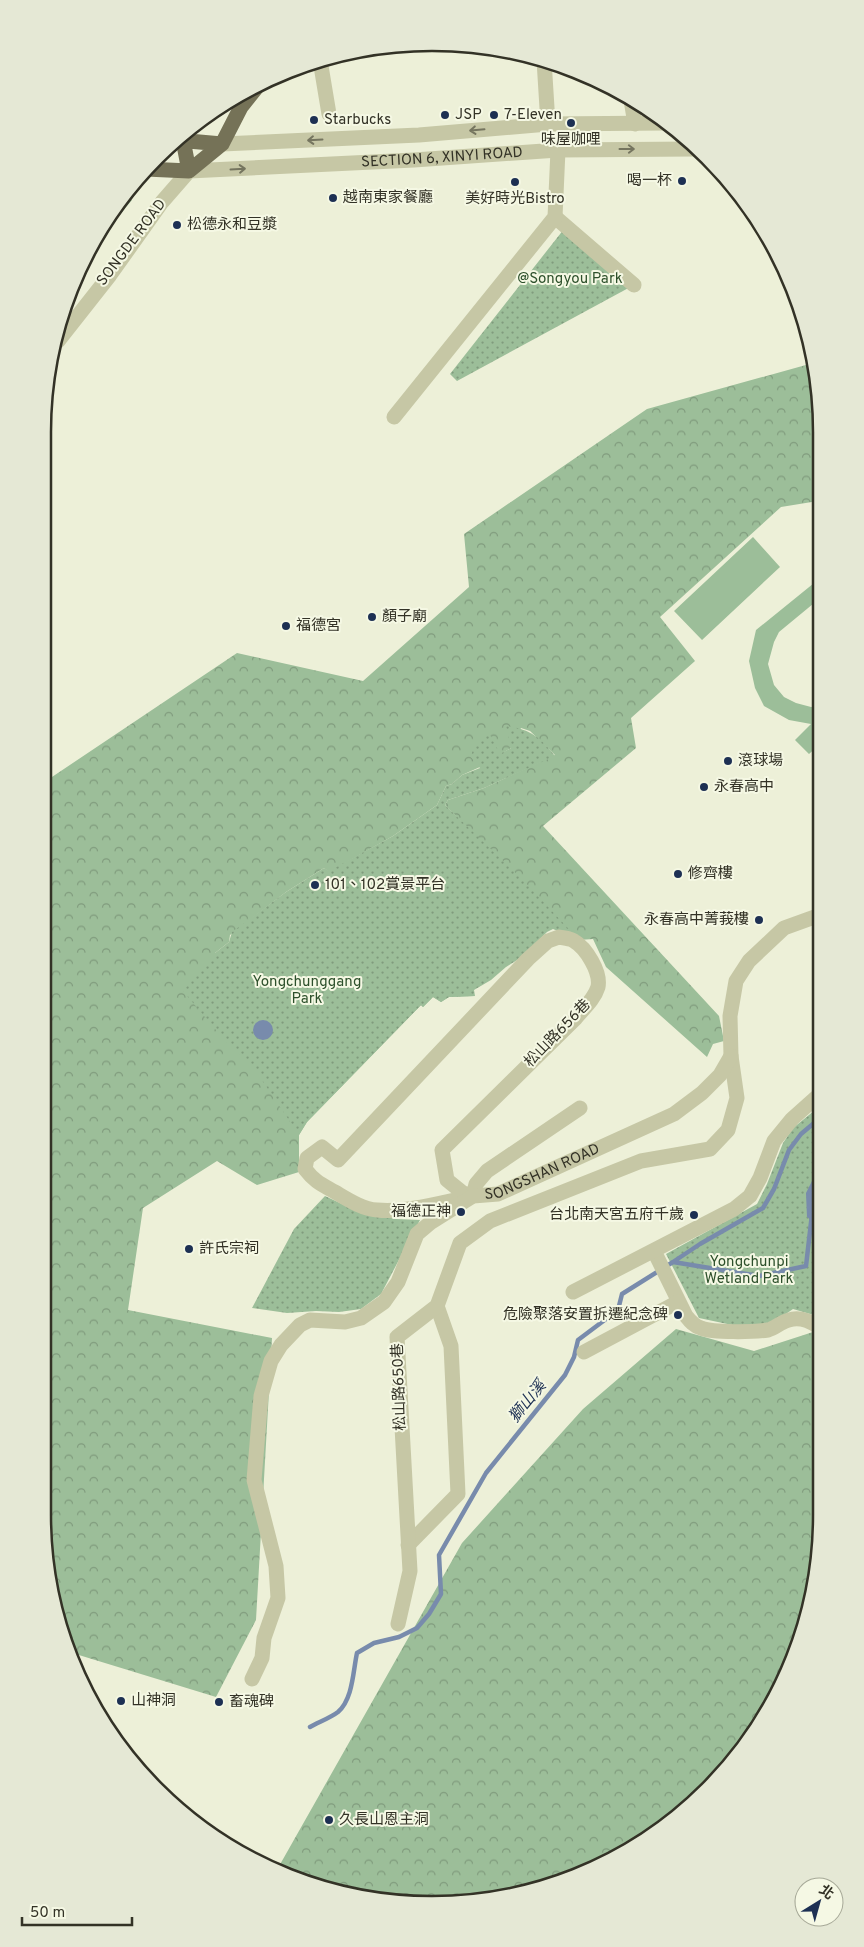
<svg xmlns="http://www.w3.org/2000/svg" width="864" height="1947" font-family="Overpass,'Noto Sans TC',sans-serif">
<style>
.green{fill:#9cbe99}
.forest{fill:url(#forest-crowns)}
.park{fill:url(#park-dots)}
.water{fill:#788bac}
.lines{fill:none;stroke-linecap:round;stroke-linejoin:round}
.stream{stroke:#788bac;stroke-width:4.5}
.minor{stroke:#c6c7a5;stroke-width:15}
.major{stroke:#757257;stroke-width:15}
.oneway{stroke:#75755f}
.poi-dot{fill:#1d3053;stroke:#f5f8e4;stroke-width:2}
.labels{text-anchor:middle;dominant-baseline:central;stroke-width:4;stroke-linejoin:round;paint-order:stroke}
.poi-label{font-size:15px;fill:#333226;stroke:#f5f8e4;text-anchor:start}
.street-label{font-size:15px;fill:#333226;stroke:#f5f8e4}
.park-label{font-size:15px;fill:#2d502b;stroke:#f5f8e4}
.water-label{font-size:16px;font-style:italic;fill:#1d3053;stroke:#f5f8e4}
.rim{fill:none;stroke:#333226;stroke-width:2.5}
</style>
<defs>
<pattern id="forest-crowns" width="20" height="18" patternUnits="userSpaceOnUse" patternTransform="scale(1.25)"><rect width="20" height="18" fill="#9cbe99"/><path d="M2 6a3 3 0 1 1 6 0M12 15a3 3 0 1 1 6 0" fill="none" stroke="#809b7d"/></pattern>
<pattern id="park-dots" width="8" height="8" patternUnits="userSpaceOnUse" patternTransform="scale(1.25)"><rect width="8" height="8" fill="#9cbe99"/><path d="M2 2h.1M6 6h.1" fill="none" stroke="#809b7d" stroke-width="1.8" stroke-linecap="round"/></pattern>
</defs>
<rect width="100%" height="100%" fill="#edf0d8"/>
<path class="green" d="M123 198 132 200 117 218 112 213Z
M753 537 780 567 702 640 674 611Z
M819 579V599L779 632 774 642 768 664 774 685 784 697 796 703 811 707 819 706V745L809 754 795 740 811 724 789 720 764 706 755 688 749 661 756 630Z"/>
<path class="forest" d="M813 363 818 381V501L781 507 660 617 695 661 631 718 636 748 543 826 719 1016 724 1041 713 1044 707 1057 606 967 593 939 579 940 445 805 448 800 484 788 555 755 530 731 521 728 511 748 480 767 462 775 452 784 446 786 437 805 393 836 329 872 324 868 286 892 230 935 229 942 215 953 409 995 475 996 449 997 441 1002 433 997 423 1007 421 1005 307 1122 299 1135V1172L257 1185 217 1161 143 1208 128 1310 272 1338 256 1620 216 1697 69 1652 63 1640 43 1515V783L237 653 363 681 469 587 464 534 647 409Z
M676 1329 754 1351 813 1332 821 1345V1515L801 1640 769 1709 725 1772 626 1852 508 1897 432 1904 356 1897 278 1868 462 1543 583 1409Z"/>
<path class="park" d="M564 229 634 285 457 381 450 374Z
M506 726C530 729 540 737 555 756L484 788 448 800 445 805 523 880 579 940 553 929 547 932 522 957 506 967 491 980 474 990 475 996 449 997 441 1002 433 997 423 1007 421 1005 307 1122 299 1135 253 1067 226 1042 183 991 215 953 229 942 232 932 286 892 324 868 329 871 393 836 437 805 446 786 452 784 462 775 480 768 471 757C474 744 477 739 489 733L500 754 511 748Z
M820 1106 821 1321 817 1316 793 1309 770 1325 751 1329 699 1318 666 1254 757 1204 767 1184 783 1143 793 1128Z
M325 1196 355 1210 396 1219 420 1220 381 1294 361 1309 339 1312 316 1311 287 1313 252 1308 294 1229Z"/>
<path class="water" d="M253 1030a10 10 0 1 1 20 0a10 10 0 1 1-20 0Z
M820 1165 821 1226 820 1227 807 1217 806 1193Z"/>
<g class="lines">
<path class="stream" d="M673 1262 700 1244 763 1208 774 1189 789 1150 801 1134 820 1118
M310 1727C319 1722 330 1718 338 1712 353 1699 353 1671 357 1653L374 1643 399 1637 417 1628 429 1614 441 1594 439 1555 486 1473 565 1375 574 1357 578 1340 618 1310 622 1294 673 1262 759 1276 806 1266 812 1214"/>
<g class="minor">
<path d="M320 60 329 114"/>
<path d="M544 60 548 124"/>
<path d="M631 100 635 124"/>
<path d="M222 144 419 135 548 124 665 123"/>
<path d="M555 217 634 285"/>
<path id="s1" d="M58 341 110 275 162 202 189 171 414 160 558 150 695 149"/>
<path d="M394 417 555 217 558 150"/>
<path d="M559 937C563 938 570 938 574 941 586 948 601 972 598 987 594 1000 583 1009 575 1019L442 1150 447 1180 463 1193 473 1196C443 1202 406 1213 377 1210 362 1209 347 1199 335 1192 321 1184 315 1182 305 1169L307 1158 322 1147 338 1160 528 959 548 941Z"/>
<path d="M473 1196 476 1184 487 1171 580 1108"/>
<path d="M654 1251 686 1316C690 1321 694 1326 701 1328 713 1333 754 1332 768 1330 775 1328 781 1322 789 1320 800 1316 814 1322 821 1330"/>
<path d="M573 1292 734 1209 750 1196 760 1178 774 1141 792 1119 820 1094"/>
<path d="M584 1352 678 1302"/>
<path d="M408 1545 458 1494 451 1346 437 1306"/>
<path d="M398 1624 410 1571 397 1337 437 1306 460 1243 490 1221 641 1161 710 1149 728 1130 737 1098 731 1056 730 1016 736 981 749 961 784 928 820 915"/>
<path id="s2" d="M252 1679 262 1658 264 1638 278 1598 276 1566 254 1480 261 1396 271 1361 281 1345 300 1325 310 1320 345 1322 361 1318 384 1302 398 1282 417 1234 430 1223 473 1196 498 1194 674 1114 702 1093 720 1075 731 1056"/>
</g>
<path class="major" d="M177 140 222 144
M146 169 189 171
M189 171 222 144 241 107 261 82
M189 171 183 140 191 126"/>
</g>
<defs><path id="oneway-shaft" d="M-6 0H5M1.5-3L5.5 0L1.5 3" fill="none" stroke-width="1.6" stroke-linecap="round" stroke-linejoin="round" transform="scale(1.25)"/></defs>
<g class="oneway">
<use href="#oneway-shaft" transform="translate(477 130) rotate(175)"/>
<use href="#oneway-shaft" transform="translate(315 140) rotate(177)"/>
<use href="#oneway-shaft" transform="translate(627 149)"/>
<use href="#oneway-shaft" transform="translate(238 169) rotate(-3)"/>
</g>
<g class="poi-dot">
<circle cx="445" cy="115" r="5"/>
<circle cx="494" cy="115" r="5"/>
<circle cx="314" cy="120" r="5"/>
<circle cx="571" cy="123" r="5"/>
<circle cx="682" cy="181" r="5"/>
<circle cx="515" cy="182" r="5"/>
<circle cx="333" cy="198" r="5"/>
<circle cx="177" cy="225" r="5"/>
<circle cx="372" cy="617" r="5"/>
<circle cx="286" cy="626" r="5"/>
<circle cx="728" cy="761" r="5"/>
<circle cx="704" cy="787" r="5"/>
<circle cx="678" cy="874" r="5"/>
<circle cx="315" cy="885" r="5"/>
<circle cx="759" cy="920" r="5"/>
<circle cx="461" cy="1212" r="5"/>
<circle cx="694" cy="1215" r="5"/>
<circle cx="189" cy="1249" r="5"/>
<circle cx="678" cy="1315" r="5"/>
<circle cx="121" cy="1701" r="5"/>
<circle cx="219" cy="1702" r="5"/>
<circle cx="329" cy="1820" r="5"/>
</g>
<g class="labels">
<g class="poi-label">
<text x="455" y="115">JSP</text>
<text x="504" y="115">7-Eleven</text>
<text x="324" y="120">Starbucks</text>
<text x="571" y="140" text-anchor="middle">味屋咖哩</text>
<text x="672" y="181" text-anchor="end">喝一杯</text>
<text x="343" y="198">越南東家餐廳</text>
<text x="515" y="199" text-anchor="middle">美好時光Bistro</text>
<text x="187" y="225">松德永和豆漿</text>
<text x="382" y="617">顏子廟</text>
<text x="296" y="626">福德宮</text>
<text x="738" y="761">滾球場</text>
<text x="714" y="787">永春高中</text>
<text x="688" y="874">修齊樓</text>
<text x="325" y="885">101、102賞景平台</text>
<text x="749" y="920" text-anchor="end">永春高中菁莪樓</text>
<text x="451" y="1212" text-anchor="end">福德正神</text>
<text x="684" y="1215" text-anchor="end">台北南天宮五府千歲</text>
<text x="199" y="1249">許氏宗祠</text>
<text x="668" y="1315" text-anchor="end">危險聚落安置拆遷紀念碑</text>
<text x="131" y="1701">山神洞</text>
<text x="229" y="1702">畜魂碑</text>
<text x="339" y="1820">久長山恩主洞</text>
</g>
<g class="street-label">
<text stroke="none"><textPath href="#s1" startOffset="468">SECTION 6, XINYI ROAD</textPath></text>
<text transform="translate(132 243) rotate(-53)">SONGDE ROAD</text>
<text transform="translate(558 1034) rotate(-46)">松山路656巷</text>
<text stroke="none"><textPath href="#s2" startOffset="682">SONGSHAN ROAD</textPath></text>
<text transform="translate(400 1387) rotate(-92)">松山路650巷</text>
</g>
<g class="park-label">
<text x="570" y="279">@Songyou Park</text>
<text x="307" y="982">Yongchunggang<tspan x="307" dy="17">Park</tspan></text>
<text x="749" y="1262">Yongchunpi<tspan x="749" dy="17">Wetland Park</tspan></text>
</g>
<g class="water-label">
<text transform="translate(528 1402) rotate(-51)">獅山溪</text>
</g>
</g>
<path d="M0 0H864V1947H0ZM432 51H432A381 381 0 0 1 813 432V1515A381 381 0 0 1 432 1896H432A381 381 0 0 1 51 1515V432A381 381 0 0 1 432 51Z" fill="#e5e8d5" fill-rule="evenodd"/>
<path class="rim" d="M432 51H432A381 381 0 0 1 813 432V1515A381 381 0 0 1 432 1896H432A381 381 0 0 1 51 1515V432A381 381 0 0 1 432 51Z"/>
<g transform="translate(819 1902) rotate(37)"><circle r="24" fill="#f5f8e4" stroke="#a7a998"/>
<path d="M0-4L9 19L0 12L-9 19Z" fill="#1d3053"/>
<text y="-8" font-size="14" font-weight="bold" text-anchor="middle" fill="#333226">北</text>
</g>
<path d="M22 1917v8h110v-8" fill="none" stroke="#333226" stroke-width="2.5"/>
<text x="30" y="1917" font-size="15" fill="#333226" stroke="#f5f8e4" stroke-width="4" paint-order="stroke">50 m</text>
</svg>
